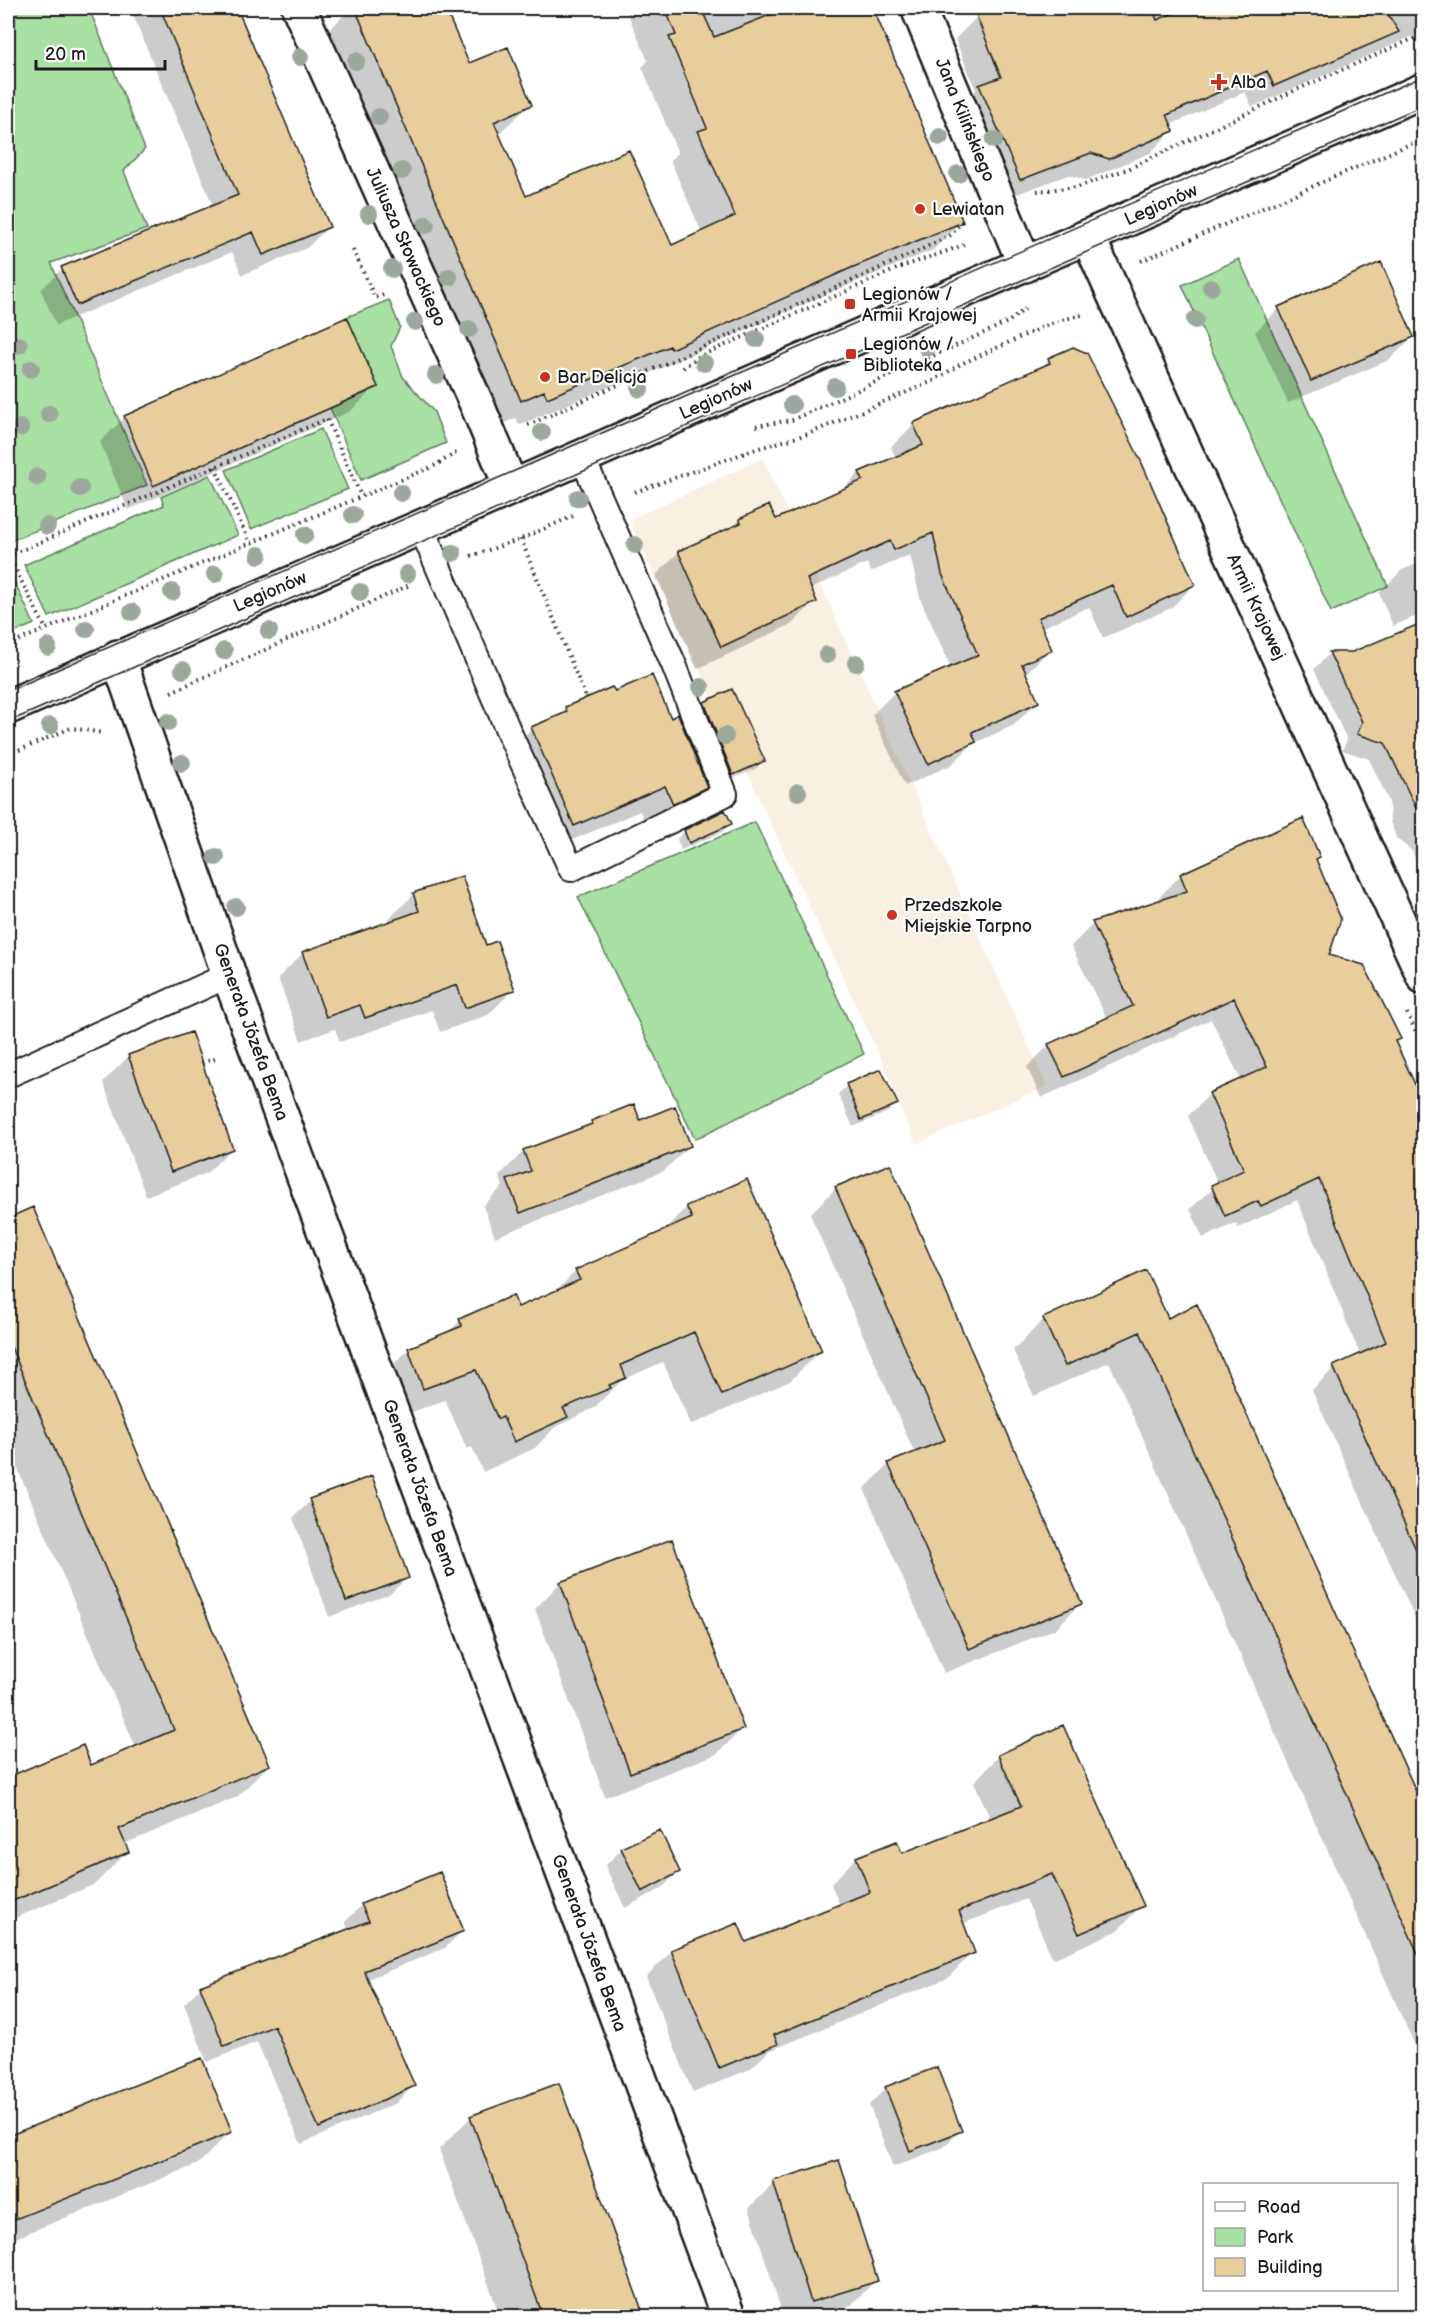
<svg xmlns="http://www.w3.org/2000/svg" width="1431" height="2324" font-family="'Balsamiq Sans',sans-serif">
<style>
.built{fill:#f8f0e2}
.green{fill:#a8dfa3;stroke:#627e60;stroke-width:1.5}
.shadow{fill:#0003}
.building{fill:#e8ce9d;stroke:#1c1c1c;stroke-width:1.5}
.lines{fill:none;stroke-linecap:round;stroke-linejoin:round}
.lane-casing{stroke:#1c1c1c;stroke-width:28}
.street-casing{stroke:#1c1c1c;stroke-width:38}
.secondary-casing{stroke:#1c1c1c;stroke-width:38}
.path{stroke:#1c1c1c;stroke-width:4;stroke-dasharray:1.5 4.5;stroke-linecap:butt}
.lane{stroke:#fff;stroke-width:24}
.street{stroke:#fff;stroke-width:33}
.secondary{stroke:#fff;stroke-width:33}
.tram{stroke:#1c1c1c;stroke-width:1.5}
.tree{fill:#9da89c}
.poi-dot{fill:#c8321e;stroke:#fff;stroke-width:2}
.labels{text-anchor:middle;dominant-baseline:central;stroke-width:4.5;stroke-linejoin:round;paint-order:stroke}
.poi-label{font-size:18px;fill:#1c1c1c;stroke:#fff;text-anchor:start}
.street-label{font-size:18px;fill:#1c1c1c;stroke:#fff}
</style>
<rect width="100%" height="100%" fill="#fff"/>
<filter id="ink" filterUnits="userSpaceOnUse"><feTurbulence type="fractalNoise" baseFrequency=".0167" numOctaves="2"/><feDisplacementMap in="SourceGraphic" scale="12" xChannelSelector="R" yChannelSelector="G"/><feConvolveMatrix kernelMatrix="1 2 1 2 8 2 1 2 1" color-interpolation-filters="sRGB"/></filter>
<g filter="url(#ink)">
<path class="built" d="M763 458 1047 1086 916 1144 882 1061 629 520Z"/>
<path class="green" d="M27 8H89L145 149 124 171 147 229 51 263 147 485 8 542V15Z
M1239 259 1388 586 1331 612 1182 285Z
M389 300 400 327 391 346 403 377 434 412 446 443 361 480 330 408 378 387 347 317Z
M321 429 348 489 251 529 226 470Z
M210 475 238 535 49 617 24 565 164 505 161 497Z
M11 574 34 624 8 635V575Z
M755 822 864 1054 695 1139 578 897Z"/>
<path class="shadow" d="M130 8H235L328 227 307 248 242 275 232 252 56 325 41 290 62 269 213 206Z
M351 8H443L469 65 531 104 498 134 525 198 671 247 702 233 670 160 678 153 642 67 648 61 625 8H869L961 222 933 250 822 296 643 376 642 373 519 425 516 418 493 428 326 33Z
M999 8H1424V31L1252 107 1245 92 1170 125 1172 131 1150 153 1086 180 1068 175 998 201 958 108 976 90 955 39 977 17Z
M1279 308 1413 337 1389 360 1288 403 1255 332Z
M1049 359 1194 585 1171 608 1103 638 1089 607 1041 628 1050 650 1025 674 1037 702 1014 725 973 744 951 765 905 786 872 715 895 692 951 668 920 598 910 555 871 572 867 563 810 589 815 601 792 624 697 669 656 575 679 552 732 528 740 521 768 507 775 521 840 492 859 473 896 458 891 447 914 424 1039 370Z
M376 386 351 411 128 510 100 442 125 417Z
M1424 561V613L1393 626 1379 593 1402 570Z
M1424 623V868L1420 870 1412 851 1397 839 1390 822 1389 802 1369 759 1342 750 1347 740 1314 669 1330 653H1352Z
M614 693 670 720 705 787 680 812 647 828 640 811 549 850 506 754 531 729 557 717 566 709Z
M705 703 763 761 755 769 724 782 696 711Z
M1302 820 1315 860 1327 956 1363 966 1399 1038 1394 1043 1424 1104V1638L1312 1390 1334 1368 1360 1355 1297 1200 1238 1228 1236 1223 1203 1238 1190 1209 1218 1184 1188 1116 1210 1094 1241 1080 1211 1019 1041 1098 1027 1067 1049 1045 1107 1019 1071 946 1093 924 1160 902 1158 898 1180 876Z
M730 824 722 832 681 850 677 839 685 831Z
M414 894 485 947 513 990 488 1015 440 1032 432 1010 340 1042 335 1029 301 1041 278 978 303 953 390 923 389 919Z
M129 1056 232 1148 207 1173 146 1196 103 1082Z
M880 1071 896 1103 888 1112 853 1127 838 1094 847 1086Z
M592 1122H640L689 1146 664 1171 495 1237 483 1206 503 1186 499 1176 524 1151 585 1128Z
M889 1166 1080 1604 1055 1629 944 1673 864 1489 889 1464 915 1454 810 1214 836 1188Z
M687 1207 821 1350 790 1381 691 1425 663 1362 622 1380 594 1408 554 1428 535 1448 483 1472 472 1447 467 1449 445 1400 393 1419 378 1380 409 1349 446 1334 460 1321 518 1309 554 1293 576 1271 661 1233Z
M32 1209 269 1765 237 1797 124 1844 127 1852 95 1884 8 1921V1779L82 1747 90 1767 136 1748 8 1446V1219Z
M1044 1319 1167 1320 1424 1813V2066L1109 1362 1034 1396 1013 1350Z
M310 1501 408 1577 390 1594 329 1617 293 1518Z
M672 1541 742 1729 717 1754 605 1797 535 1609 560 1583Z
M999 1756 1142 1905 1117 1931 1053 1959 1026 1899 962 1924 973 1952 948 1978 769 2051 750 2069 693 2093 646 1977 672 1951 745 1944 840 1906 831 1884 856 1858 896 1843 902 1855 991 1820 974 1782Z
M622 1849 678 1872 661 1889 625 1908 605 1866Z
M362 1905 462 1931 445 1948 366 1980 413 2086 396 2103 301 2144 257 2042 207 2062 184 2004 201 1987 349 1931 345 1922Z
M201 2060 230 2132 198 2164 8 2241V2138Z
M558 2085 642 2316H500L439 2149 471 2117Z
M886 2088 961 2130 944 2147 893 2167 869 2105Z
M774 2183 876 2280 851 2305 816 2316H783L749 2208Z
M1424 2240V2273L1413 2249Z"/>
<path class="building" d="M160 8H237L330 227 263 255 253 232 77 305 61 267 238 195Z
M355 8H445L469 63 508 47 532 105 494 122 526 196 629 150 672 245 735 216 698 131 707 128 669 37 676 35 665 8H701L714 37 788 8H873L963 222 851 268 671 349 670 346 547 398 544 391 521 401Z
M995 8H1152L1157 20 1186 8H1384L1399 32 1274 86 1267 71 1167 115 1174 131 1109 159 1091 153 1020 180 979 85 1001 77 976 15Z
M1381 262 1414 337 1311 381 1278 307Z
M347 317 378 387 153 486 124 416Z
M1073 347 1087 353 1141 461 1195 585 1126 617 1112 585 1038 618 1052 650 1022 664 1039 702 972 732 976 742 928 764 894 691 978 655 942 574 933 533 894 550 890 541 807 579 817 602 721 647 678 551 741 523 739 519 769 505 776 519 863 480 859 472 923 445 913 423 1050 363 1048 358Z
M1424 622V825L1385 743 1357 734 1362 722 1329 652H1352Z
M652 675 671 718 678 714 707 787 673 804 665 786 574 826 531 727 567 712 565 707 612 687 615 691Z
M732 689 765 761 733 775 704 702Z
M725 810 732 824 689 843 684 830Z
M1303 818 1320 857 1316 859 1341 919 1329 955 1364 965 1401 1039 1395 1041 1424 1104V1567L1333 1366 1386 1342 1319 1179 1261 1206 1258 1201 1225 1216 1211 1185 1244 1170 1209 1093 1267 1067 1234 998 1064 1077 1048 1044 1133 1006 1092 922 1187 891 1180 874Z
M462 876 486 945 497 941 515 990 465 1008 457 985 365 1018 360 1005 326 1017 302 952 419 911 413 893Z
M191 1032 233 1149 171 1172 128 1055Z
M881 1069 898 1104 861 1120 846 1084Z
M634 1104 640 1120 675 1106 691 1146 520 1213 507 1180 531 1171 523 1150 592 1124 591 1121Z
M890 1164 1082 1604 969 1649 888 1463 945 1440 835 1187Z
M747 1179 822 1351 722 1395 694 1332 621 1365 626 1378 609 1385 611 1388 563 1408 568 1417 514 1442 503 1417 498 1419 476 1370 423 1389 408 1348 462 1326 459 1319 513 1295 518 1307 580 1280 575 1270 692 1218 686 1206Z
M33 1207 270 1765 119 1829 129 1852 8 1903V1777L83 1745 91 1765 174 1730 8 1340V1218Z
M1146 1270 1168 1318 1197 1304 1424 1809V1967L1140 1332 1065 1366 1043 1318Z
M372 1476 409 1578 346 1601 309 1499Z
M672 1539 744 1729 630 1773 560 1582Z
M1063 1725 1144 1906 1079 1934 1052 1874 959 1911 975 1953 774 2035 778 2044 719 2068 671 1950 738 1923 746 1942 870 1892 856 1857 897 1841 902 1853 1021 1806 998 1755Z
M660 1830 680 1872 642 1892 621 1848Z
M440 1872 464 1931 364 1971 415 2086 319 2128 274 2026 224 2046 200 1986 369 1921 361 1904Z
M202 2058 232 2132 8 2222V2136Z
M937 2067 962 2131 910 2151 885 2087Z
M559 2083 644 2316H543L470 2116Z
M839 2160 878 2281 811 2302 773 2181Z"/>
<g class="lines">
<g class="lane-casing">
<path id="lane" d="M421 527 511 737 571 869 725 794 674 665 582 457
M8 1075 229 975"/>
</g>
<g class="street-casing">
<path id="street" d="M299 8 478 407 511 487
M918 8 1025 265
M1088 237 1424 977
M118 657 229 975 728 2316"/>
</g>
<g class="secondary-casing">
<path id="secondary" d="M8 707 1424 90"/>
</g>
<path class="path" d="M1037 191 1078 187 1130 168 1296 90 1424 34
M353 250 375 298 386 294
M1141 261 1424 138
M683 368 698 357 899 268 967 244
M528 425 916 252 951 235 964 219
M756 426 792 420 1008 322 1025 309
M215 467 250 543
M635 492 759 448 808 434 933 381 961 364 1054 322 1082 315
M521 539 586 698
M8 555 46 629
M8 556 327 419 361 496
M471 556 521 539 573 516
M8 645 434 466 456 453
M171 692 410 585
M8 755 71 728 103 733
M1407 1013 1424 1049
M202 1063 218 1058"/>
<use href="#lane" class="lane"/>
<use href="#street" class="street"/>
<use href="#secondary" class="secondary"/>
<path class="tram" d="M8 691 1424 76
M8 722 1424 105"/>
</g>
<g class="tree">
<circle cx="300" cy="57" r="9"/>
<circle cx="356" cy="61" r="9"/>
<circle cx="379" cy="117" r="9"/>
<circle cx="940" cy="137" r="9"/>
<circle cx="994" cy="140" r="9"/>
<circle cx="402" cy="171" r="9"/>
<circle cx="958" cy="174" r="9"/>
<circle cx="369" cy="214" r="9"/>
<circle cx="426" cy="225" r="9"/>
<circle cx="392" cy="269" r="9"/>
<circle cx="449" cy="277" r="9"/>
<circle cx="1211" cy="287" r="9"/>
<circle cx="1195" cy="320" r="9"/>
<circle cx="415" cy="322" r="9"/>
<circle cx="469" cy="329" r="9"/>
<circle cx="756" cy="339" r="9"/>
<circle cx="19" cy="345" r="9"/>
<circle cx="927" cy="348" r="9"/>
<circle cx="704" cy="363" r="9"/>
<circle cx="31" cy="369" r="9"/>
<circle cx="436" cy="375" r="9"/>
<circle cx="835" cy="387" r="9"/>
<circle cx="640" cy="389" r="9"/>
<circle cx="792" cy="405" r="9"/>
<circle cx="49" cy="414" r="9"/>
<circle cx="20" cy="428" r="9"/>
<circle cx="542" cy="432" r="9"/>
<circle cx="37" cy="477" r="9"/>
<circle cx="80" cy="488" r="9"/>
<circle cx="401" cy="493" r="9"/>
<circle cx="578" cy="498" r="9"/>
<circle cx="353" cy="515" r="9"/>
<circle cx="47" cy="526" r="9"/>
<circle cx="305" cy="535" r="9"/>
<circle cx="635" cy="545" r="9"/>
<circle cx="453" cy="553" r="9"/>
<circle cx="259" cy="555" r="9"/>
<circle cx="215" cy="574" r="9"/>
<circle cx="407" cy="574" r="9"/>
<circle cx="172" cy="592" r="9"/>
<circle cx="360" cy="592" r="9"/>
<circle cx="132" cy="612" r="9"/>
<circle cx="86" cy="629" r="9"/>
<circle cx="269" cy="631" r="9"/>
<circle cx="48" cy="647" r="9"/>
<circle cx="224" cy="651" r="9"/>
<circle cx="827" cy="655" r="9"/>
<circle cx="856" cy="663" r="9"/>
<circle cx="183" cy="670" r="9"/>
<circle cx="701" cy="687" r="9"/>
<circle cx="168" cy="722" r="9"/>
<circle cx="50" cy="726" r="9"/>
<circle cx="725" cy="736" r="9"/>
<circle cx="182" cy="763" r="9"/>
<circle cx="798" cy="792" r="9"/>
<circle cx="216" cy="857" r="9"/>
<circle cx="236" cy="907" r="9"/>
</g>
</g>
<g class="poi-dot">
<path d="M1216 73h6v6h6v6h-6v6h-6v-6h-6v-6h6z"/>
<circle cx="920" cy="209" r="6"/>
<rect x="844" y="298" width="12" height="12" rx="3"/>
<rect x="845" y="348" width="12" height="12" rx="3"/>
<circle cx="545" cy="377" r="6"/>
<circle cx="892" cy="915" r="6"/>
</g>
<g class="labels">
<g class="poi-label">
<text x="1231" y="82">Alba</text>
<text x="932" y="209">Lewiatan</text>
<text x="862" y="294">Legionów /<tspan x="862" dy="21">Armii Krajowej</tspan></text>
<text x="863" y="344">Legionów /<tspan x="863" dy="21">Biblioteka</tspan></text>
<text x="557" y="377">Bar Delicja</text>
<text x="904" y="905">Przedszkole<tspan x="904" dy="21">Miejskie Tarpno</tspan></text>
</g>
<g class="street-label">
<text transform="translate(965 120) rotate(68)">Jana Kilińskiego</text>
<text transform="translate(1161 205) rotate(-24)">Legionów</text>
<text transform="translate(406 247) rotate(66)">Juliusza Słowackiego</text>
<text transform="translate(716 399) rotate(-24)">Legionów</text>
<text transform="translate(270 592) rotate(-23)">Legionów</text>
<text transform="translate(1256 607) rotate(65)">Armii Krajowej</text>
<text transform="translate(251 1032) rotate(70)">Generała Józefa Bema</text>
<text transform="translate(420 1488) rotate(70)">Generała Józefa Bema</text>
<text transform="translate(589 1943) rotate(70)">Generała Józefa Bema</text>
</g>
</g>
<rect width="1431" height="2324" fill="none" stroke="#fff" stroke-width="30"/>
<rect x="15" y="15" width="1401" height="2294" fill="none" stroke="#1c1c1c" stroke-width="2" filter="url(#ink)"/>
<rect x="1203" y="2183" width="195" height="108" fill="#ffffff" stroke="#a4a4a4" stroke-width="1.5"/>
<rect x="1215" y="2202" width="30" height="9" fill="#ffffff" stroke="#a4a4a4" stroke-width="1.5"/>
<text x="1257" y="2213" font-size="18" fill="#1c1c1c">Road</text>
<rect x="1215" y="2228" width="30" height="18" fill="#a8dfa3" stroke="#a4a4a4" stroke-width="1.5"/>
<text x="1257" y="2243" font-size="18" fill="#1c1c1c">Park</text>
<rect x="1215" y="2258" width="30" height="18" fill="#e8ce9d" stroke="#a4a4a4" stroke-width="1.5"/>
<text x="1257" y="2273" font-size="18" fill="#1c1c1c">Building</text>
<path d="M36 60v9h129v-9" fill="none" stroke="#1c1c1c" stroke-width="3"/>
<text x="45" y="60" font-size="18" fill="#1c1c1c" stroke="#ffffff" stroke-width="4.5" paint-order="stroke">20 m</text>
</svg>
